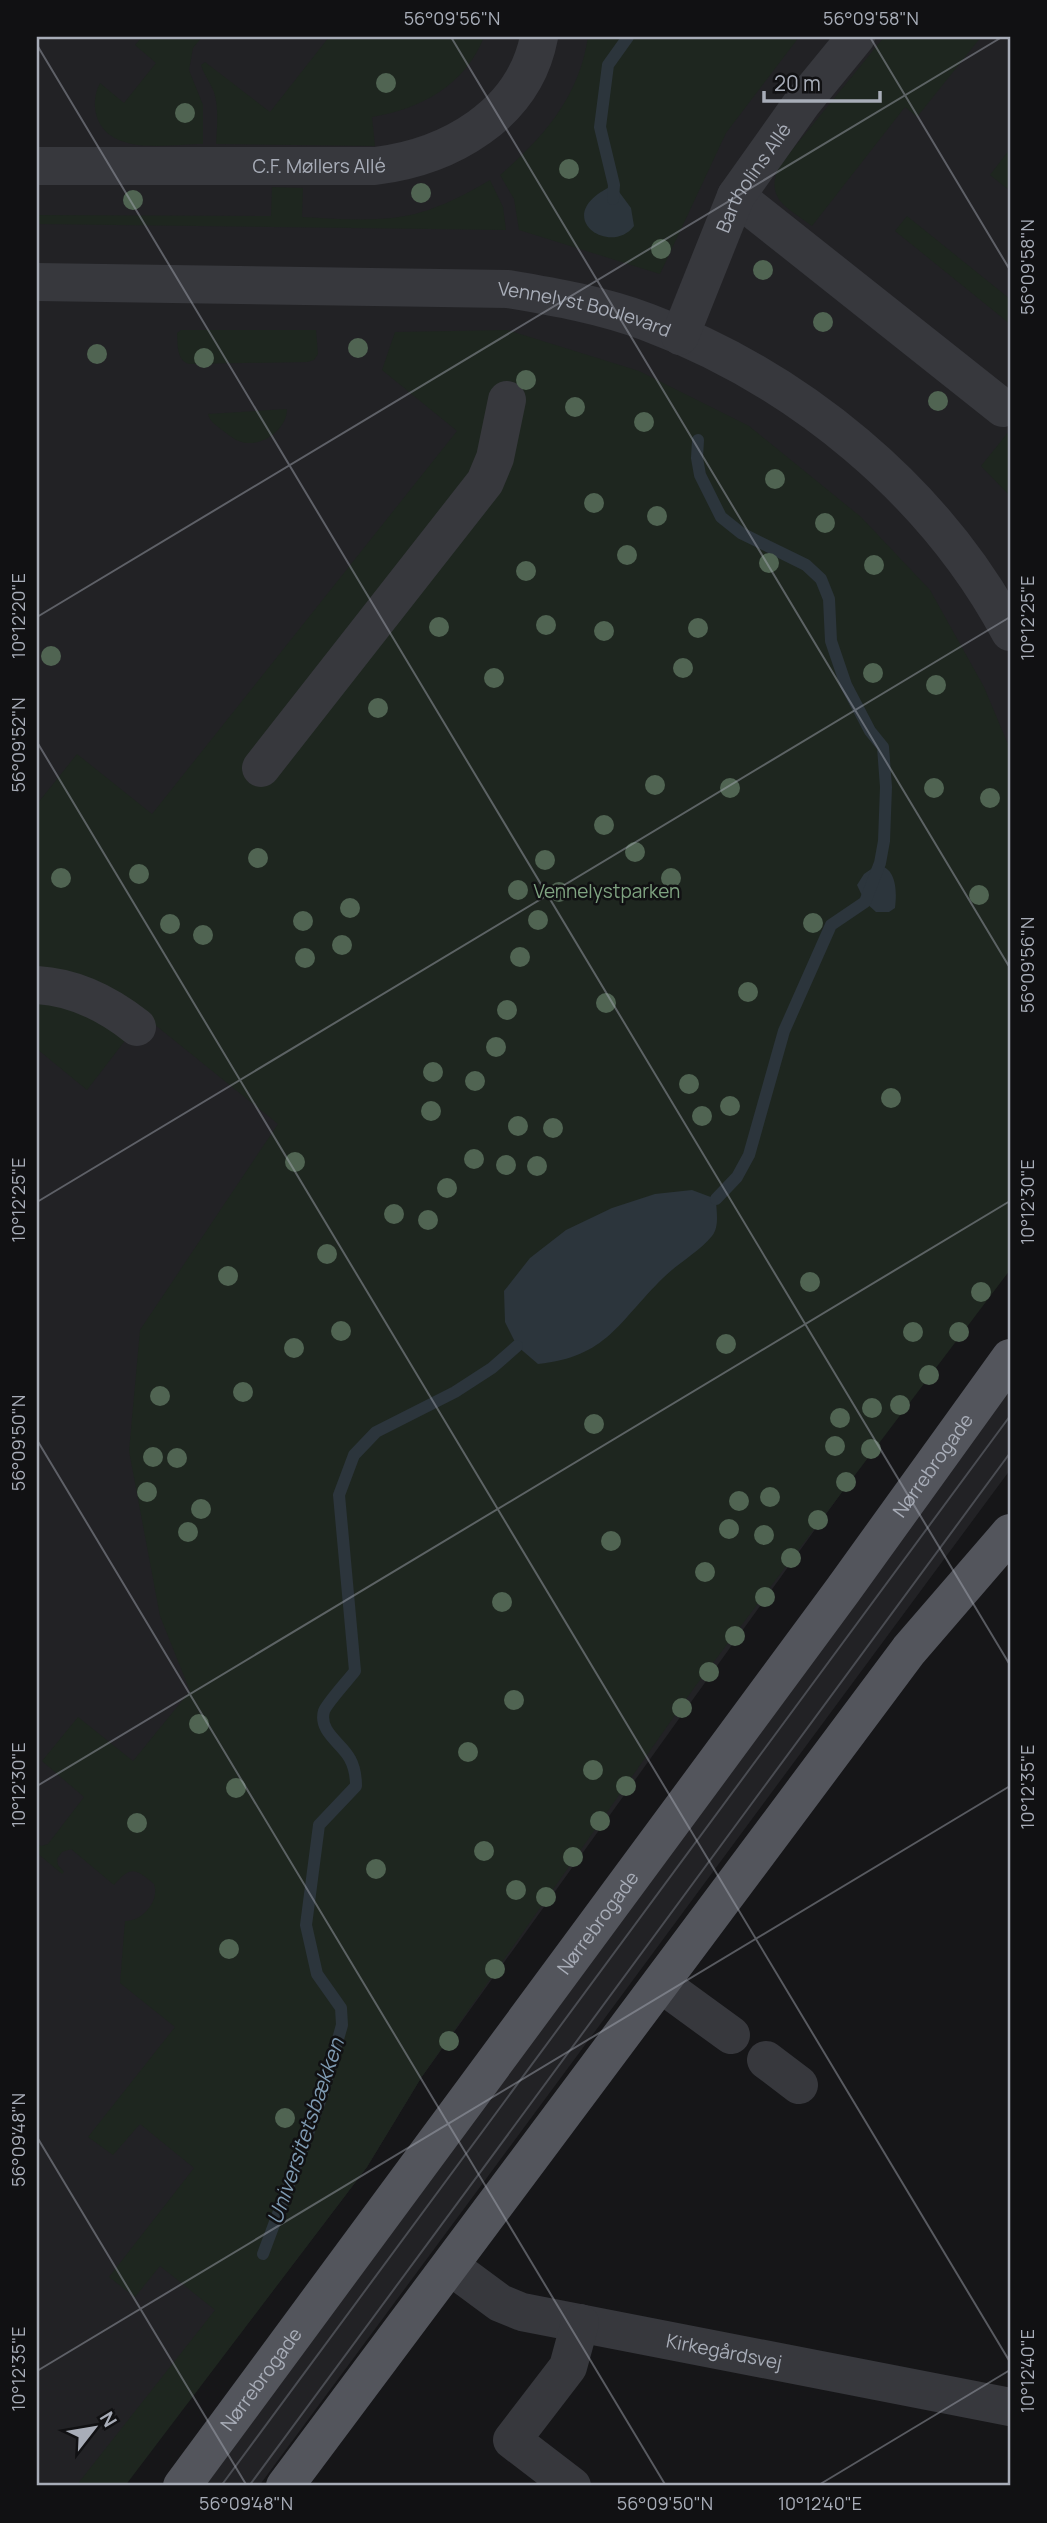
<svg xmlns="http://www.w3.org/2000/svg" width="1047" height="2523" font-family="Manrope,sans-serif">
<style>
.built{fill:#222225}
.green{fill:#1e261f}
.water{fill:#2c353c}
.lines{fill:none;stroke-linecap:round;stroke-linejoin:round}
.stream{stroke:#2c353c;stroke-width:12}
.minor{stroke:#37383d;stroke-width:38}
.major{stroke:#53555c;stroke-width:38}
.tram{stroke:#4a4c52;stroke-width:2}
.tree{fill:#506452}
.ticks{fill:none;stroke:#a8adb8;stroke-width:2;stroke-opacity:0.45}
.labels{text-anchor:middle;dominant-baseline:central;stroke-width:5;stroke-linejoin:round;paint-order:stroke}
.street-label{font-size:19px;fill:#a8adb8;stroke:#111113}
.park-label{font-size:19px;fill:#7fa381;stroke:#111113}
.water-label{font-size:21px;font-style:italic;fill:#7f9bb3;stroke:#111113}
.neatline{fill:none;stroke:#a8adb8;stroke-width:2.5}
.ticks-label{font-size:18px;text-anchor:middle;fill:#a8adb8}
</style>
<rect width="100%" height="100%" fill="#161618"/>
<path class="built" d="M37 37H1010V1258L421 2078 367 2167 124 2486H37Z
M1010 1390V1470L259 2486H205Z"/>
<path class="green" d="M142 37H202L193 48 189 70 203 105V144C170 144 114 156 98 120 93 107 94 95 100 83L124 103 156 63 135 45Z
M329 37H484C465 85 421 109 372 117L375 146 216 144C217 128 219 108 214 92 210 82 204 75 201 65L205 62 270 112Z
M588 37H799L726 133 660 274 519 230 514 199 500 175C544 137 579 97 588 37Z
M884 37H981L917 117 905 107 812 226C789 208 764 200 779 166Z
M1010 149V191L990 175Z
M490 180 503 207 506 230 37 224V215L271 216 272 187 303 188 302 217C335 219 373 222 405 216 434 211 465 195 490 180Z
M907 216 1010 299V324L895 231Z
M181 330H316L318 354 314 360 307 362 189 364C176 360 178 344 177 333Z
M507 330 639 371 749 426 861 517 930 590 984 687 1010 749V1270L694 1688 421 2078 367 2167 125 2486H76L215 2310 160 2266 135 2297 109 2277 194 2168 140 2124 113 2155 88 2137 175 2027 120 1983 125 1921C142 1922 160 1901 154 1884 136 1869 131 1865 114 1885L71 1849 62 1852 57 1859 58 1865 64 1872 62 1874 37 1853V1843L41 1846 48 1844 84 1797 42 1761 78 1717 133 1761 190 1691 160 1616 129 1451 140 1330 278 1124 144 1016 87 1090 37 1049V804L77 754 152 814 457 431 382 370 395 332Z
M287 409C287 428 266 444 248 443 238 443 230 436 222 430 216 425 210 422 208 414Z
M1010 430V496L981 466Z"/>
<path class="water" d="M614 185 631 208 634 226C610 258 547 215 614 185Z
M877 865C897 867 897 892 895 908L889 912H876L865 902 857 885 864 874Z
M692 1190 716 1199C716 1210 720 1226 712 1236 699 1252 678 1263 663 1278 618 1322 607 1357 538 1364L517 1346 505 1322 504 1291 530 1258 566 1230 612 1208 655 1194Z"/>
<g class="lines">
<path class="stream" d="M613 199 614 185 600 127 608 65 628 37
M698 440 697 458 700 475 721 517 741 533 806 565 821 579 829 599 831 641 846 685 870 731 883 747 886 787 884 841 880 863 865 902 831 925 784 1031 749 1155 737 1177 716 1199
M263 2254 322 2096 342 2025 341 2008 317 1974 306 1925 319 1825 356 1786C356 1776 355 1768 350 1759 343 1744 318 1732 324 1711 327 1703 349 1679 355 1671L339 1495 354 1455 376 1432 455 1392 492 1368 517 1346"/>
<g class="minor">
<path id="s1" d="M37 166H375C449 157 524 115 539 37"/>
<path d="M736 196 1003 408"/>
<path id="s2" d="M37 282 508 289C555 297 602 305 647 322 797 378 934 490 1010 632"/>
<path id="s3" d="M680 336 736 196 802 103 856 37"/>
<path d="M261 768 485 482 495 458 507 400"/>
<path d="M37 985C74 987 108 1004 137 1027"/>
<path d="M661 1984 731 2035"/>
<path d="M766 2060 799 2085"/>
<path id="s4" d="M450 2266 500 2303 522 2312 1010 2407"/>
<path d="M572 2486 512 2440 568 2367 580 2323"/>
</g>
<g class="major">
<path id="s5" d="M182 2486 843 1590 1010 1358"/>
<path d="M285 2486 909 1650 1010 1533"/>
</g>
<path class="tram" d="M221 2486 1010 1416
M249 2486 1010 1453"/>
</g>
<g class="tree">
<circle cx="386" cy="83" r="10"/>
<circle cx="185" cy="113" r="10"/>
<circle cx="569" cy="169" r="10"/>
<circle cx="421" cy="193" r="10"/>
<circle cx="133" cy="200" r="10"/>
<circle cx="661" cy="249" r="10"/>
<circle cx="763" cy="270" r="10"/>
<circle cx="823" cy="322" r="10"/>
<circle cx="358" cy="348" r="10"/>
<circle cx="97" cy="354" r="10"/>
<circle cx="204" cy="358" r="10"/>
<circle cx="526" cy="380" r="10"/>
<circle cx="938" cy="401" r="10"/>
<circle cx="575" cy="407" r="10"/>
<circle cx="644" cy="422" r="10"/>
<circle cx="775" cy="479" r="10"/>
<circle cx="594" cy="503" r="10"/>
<circle cx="657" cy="516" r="10"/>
<circle cx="825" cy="523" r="10"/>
<circle cx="627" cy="555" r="10"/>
<circle cx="769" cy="563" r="10"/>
<circle cx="874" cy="565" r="10"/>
<circle cx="526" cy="571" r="10"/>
<circle cx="546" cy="625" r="10"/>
<circle cx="439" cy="627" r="10"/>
<circle cx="698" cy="628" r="10"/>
<circle cx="604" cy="631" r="10"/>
<circle cx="51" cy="656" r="10"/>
<circle cx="683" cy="668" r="10"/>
<circle cx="873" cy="673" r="10"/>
<circle cx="494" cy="678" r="10"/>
<circle cx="936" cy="685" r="10"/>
<circle cx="378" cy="708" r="10"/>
<circle cx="655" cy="785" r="10"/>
<circle cx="730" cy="788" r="10"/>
<circle cx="934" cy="788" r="10"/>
<circle cx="990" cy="798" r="10"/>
<circle cx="604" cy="825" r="10"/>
<circle cx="635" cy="852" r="10"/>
<circle cx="258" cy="858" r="10"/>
<circle cx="545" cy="860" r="10"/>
<circle cx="139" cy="874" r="10"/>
<circle cx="61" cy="878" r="10"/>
<circle cx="671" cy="878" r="10"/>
<circle cx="518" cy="890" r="10"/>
<circle cx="559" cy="892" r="10"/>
<circle cx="979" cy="895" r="10"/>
<circle cx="350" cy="908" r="10"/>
<circle cx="538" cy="920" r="10"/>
<circle cx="303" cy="921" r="10"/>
<circle cx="813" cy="923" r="10"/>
<circle cx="170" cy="924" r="10"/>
<circle cx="203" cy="935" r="10"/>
<circle cx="342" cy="945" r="10"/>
<circle cx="520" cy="957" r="10"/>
<circle cx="305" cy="958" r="10"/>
<circle cx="748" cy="992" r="10"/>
<circle cx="606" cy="1003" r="10"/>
<circle cx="507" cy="1010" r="10"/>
<circle cx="496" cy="1047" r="10"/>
<circle cx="433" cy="1072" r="10"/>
<circle cx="475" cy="1081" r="10"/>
<circle cx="689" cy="1084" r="10"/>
<circle cx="891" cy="1098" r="10"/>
<circle cx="730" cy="1106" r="10"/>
<circle cx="431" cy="1111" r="10"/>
<circle cx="702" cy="1116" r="10"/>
<circle cx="518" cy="1126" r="10"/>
<circle cx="553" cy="1128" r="10"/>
<circle cx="474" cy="1159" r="10"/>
<circle cx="295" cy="1162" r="10"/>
<circle cx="506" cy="1165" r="10"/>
<circle cx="537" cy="1166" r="10"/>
<circle cx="447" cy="1188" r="10"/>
<circle cx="394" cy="1214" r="10"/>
<circle cx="428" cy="1220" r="10"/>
<circle cx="327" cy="1254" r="10"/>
<circle cx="228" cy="1276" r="10"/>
<circle cx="810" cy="1282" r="10"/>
<circle cx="981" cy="1292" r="10"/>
<circle cx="341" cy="1331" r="10"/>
<circle cx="913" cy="1332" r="10"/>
<circle cx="959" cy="1332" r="10"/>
<circle cx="726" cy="1344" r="10"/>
<circle cx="294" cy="1348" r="10"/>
<circle cx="929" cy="1375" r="10"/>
<circle cx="243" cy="1392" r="10"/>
<circle cx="160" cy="1396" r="10"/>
<circle cx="900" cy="1405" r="10"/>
<circle cx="872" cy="1408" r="10"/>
<circle cx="840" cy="1418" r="10"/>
<circle cx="594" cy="1424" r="10"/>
<circle cx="835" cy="1446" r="10"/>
<circle cx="871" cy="1449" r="10"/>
<circle cx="153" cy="1457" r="10"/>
<circle cx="177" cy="1458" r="10"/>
<circle cx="846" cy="1482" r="10"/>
<circle cx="147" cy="1492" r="10"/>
<circle cx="770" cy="1497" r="10"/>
<circle cx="739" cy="1501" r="10"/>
<circle cx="201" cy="1509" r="10"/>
<circle cx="818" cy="1520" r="10"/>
<circle cx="729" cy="1529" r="10"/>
<circle cx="188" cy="1532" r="10"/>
<circle cx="764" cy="1535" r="10"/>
<circle cx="611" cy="1541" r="10"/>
<circle cx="791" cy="1558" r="10"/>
<circle cx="705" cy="1572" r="10"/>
<circle cx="765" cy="1597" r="10"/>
<circle cx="502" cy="1602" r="10"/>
<circle cx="735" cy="1636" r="10"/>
<circle cx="709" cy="1672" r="10"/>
<circle cx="514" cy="1700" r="10"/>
<circle cx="682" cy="1708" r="10"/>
<circle cx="199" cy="1724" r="10"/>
<circle cx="468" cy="1752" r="10"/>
<circle cx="593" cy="1770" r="10"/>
<circle cx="626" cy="1786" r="10"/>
<circle cx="236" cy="1788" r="10"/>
<circle cx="600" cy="1821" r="10"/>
<circle cx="137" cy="1823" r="10"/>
<circle cx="484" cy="1851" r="10"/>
<circle cx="573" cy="1857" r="10"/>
<circle cx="376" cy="1869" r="10"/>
<circle cx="516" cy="1890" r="10"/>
<circle cx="546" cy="1897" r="10"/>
<circle cx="229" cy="1949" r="10"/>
<circle cx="495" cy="1969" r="10"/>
<circle cx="449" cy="2041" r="10"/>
<circle cx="285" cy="2118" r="10"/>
</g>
<path class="ticks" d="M451 37 1010 968M870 37 1010 270M37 45 1010 1665M37 617 1002 37M37 742 1010 2362M37 1202 1010 617M37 1440 666 2486M37 1786 1010 1201M37 2137 247 2486M37 2371 1010 1786M817 2486 1010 2370"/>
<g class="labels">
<g class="street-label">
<text stroke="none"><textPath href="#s1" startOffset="282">C.F. Møllers Allé</textPath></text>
<text stroke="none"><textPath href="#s3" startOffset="175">Bartholins Allé</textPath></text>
<text stroke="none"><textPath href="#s2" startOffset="550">Vennelyst Boulevard</textPath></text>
<text stroke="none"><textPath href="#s5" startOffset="1267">Nørrebrogade</textPath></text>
<text stroke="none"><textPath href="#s5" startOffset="700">Nørrebrogade</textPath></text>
<text stroke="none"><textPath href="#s4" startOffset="292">Kirkegårdsvej</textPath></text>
<text stroke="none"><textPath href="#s5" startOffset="133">Nørrebrogade</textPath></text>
</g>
<g class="park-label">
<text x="607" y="891">Vennelystparken</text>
</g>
<g class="water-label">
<text transform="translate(305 2131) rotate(-71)">Universitetsbækken</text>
</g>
</g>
<rect width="1047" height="2523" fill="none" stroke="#111113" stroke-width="77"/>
<g transform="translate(94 2428) rotate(59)" stroke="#111113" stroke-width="5" paint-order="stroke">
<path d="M0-5L12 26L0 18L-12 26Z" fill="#a8adb8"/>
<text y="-10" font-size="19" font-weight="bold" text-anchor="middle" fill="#a8adb8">N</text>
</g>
<path d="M764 91v10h116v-10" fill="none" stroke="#a8adb8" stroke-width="3.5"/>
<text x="774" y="91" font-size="21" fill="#a8adb8" stroke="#111113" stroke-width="5" paint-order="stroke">20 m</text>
<rect x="38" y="38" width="971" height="2446" class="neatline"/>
<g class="ticks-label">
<text x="452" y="25">56°09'56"N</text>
<text x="871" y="25">56°09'58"N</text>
<text transform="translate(1028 267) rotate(-90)" y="6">56°09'58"N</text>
<text transform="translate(19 616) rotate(-90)" y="6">10°12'20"E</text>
<text transform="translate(1028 618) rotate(-90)" y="6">10°12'25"E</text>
<text transform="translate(19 745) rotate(-90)" y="6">56°09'52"N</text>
<text transform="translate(1028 965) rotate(-90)" y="6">56°09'56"N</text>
<text transform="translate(19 1200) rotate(-90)" y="6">10°12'25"E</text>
<text transform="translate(1028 1202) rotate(-90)" y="6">10°12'30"E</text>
<text transform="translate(19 1443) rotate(-90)" y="6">56°09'50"N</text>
<text transform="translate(19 1785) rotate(-90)" y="6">10°12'30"E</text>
<text transform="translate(1028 1787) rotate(-90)" y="6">10°12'35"E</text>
<text transform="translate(19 2140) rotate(-90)" y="6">56°09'48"N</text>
<text transform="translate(19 2369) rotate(-90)" y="6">10°12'35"E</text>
<text transform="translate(1028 2371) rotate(-90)" y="6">10°12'40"E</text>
<text x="246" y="2510">56°09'48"N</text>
<text x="665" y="2510">56°09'50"N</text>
<text x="820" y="2510">10°12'40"E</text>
</g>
</svg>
